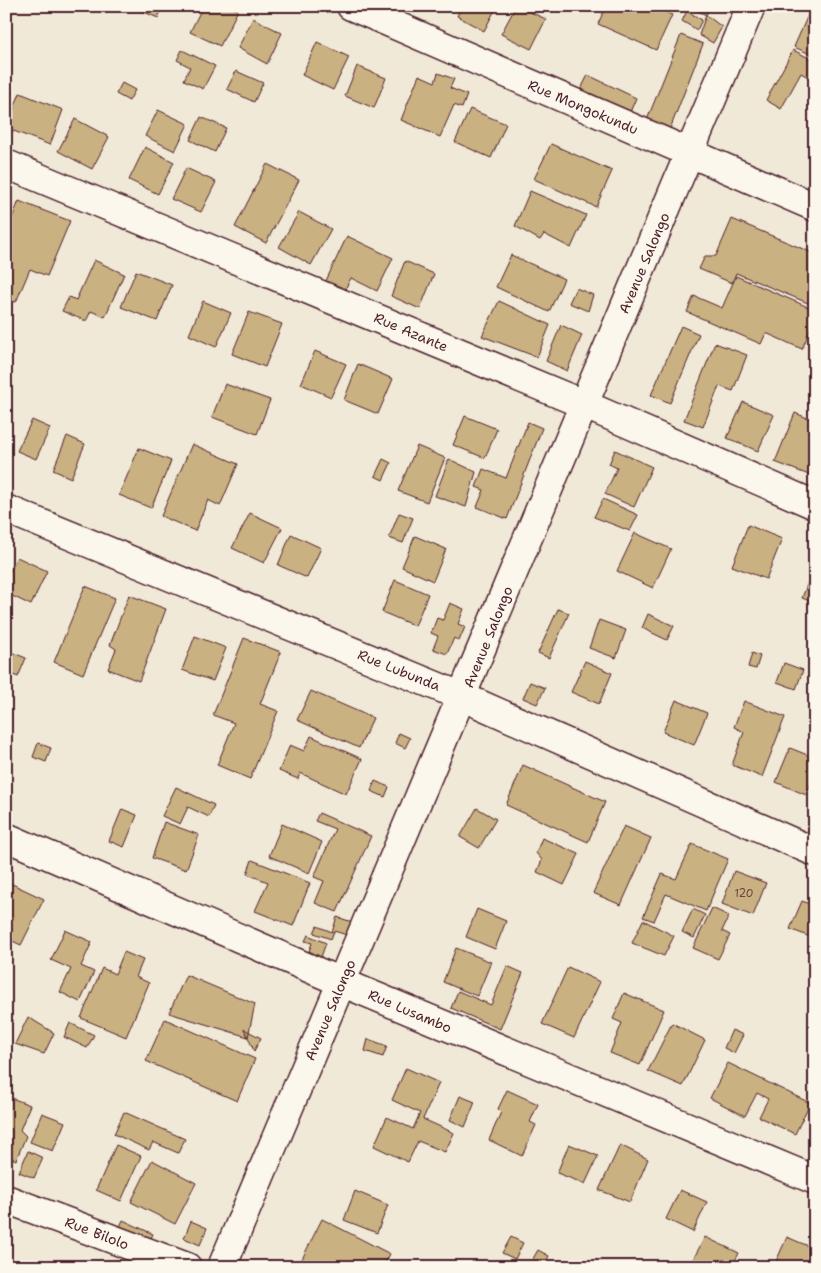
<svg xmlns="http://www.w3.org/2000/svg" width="821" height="1273" font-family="'Shantell Sans',sans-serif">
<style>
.building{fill:#cab181;stroke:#4a1f2b}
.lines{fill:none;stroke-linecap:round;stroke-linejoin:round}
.minor-casing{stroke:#4a1f2b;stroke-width:31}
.minor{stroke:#fbf7ec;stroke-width:28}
.labels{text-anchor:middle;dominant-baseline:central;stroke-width:5;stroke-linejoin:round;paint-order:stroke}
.number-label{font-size:11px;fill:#6a4440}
.street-label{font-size:14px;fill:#4a1f2b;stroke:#fbf7ec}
</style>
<rect width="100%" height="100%" fill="#f1e9d7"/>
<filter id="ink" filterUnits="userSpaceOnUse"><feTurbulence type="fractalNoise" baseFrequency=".02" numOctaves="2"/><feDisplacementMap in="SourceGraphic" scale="10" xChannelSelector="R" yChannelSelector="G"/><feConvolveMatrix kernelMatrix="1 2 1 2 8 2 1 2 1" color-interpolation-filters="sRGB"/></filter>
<g filter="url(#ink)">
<path class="building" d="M88 6H106L103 13Z
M130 6H163L158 18Z
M203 6H230L238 10 220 46 190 32Z
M462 6H497L484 31 457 16Z
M516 6 546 19 531 49 501 34Z
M606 6H652L672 15 656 50 598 24Z
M688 6H710L706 15Z
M812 6H815V56L794 47Z
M687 11 702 20 697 30 682 21Z
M706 15 722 27 713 43 699 35Z
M253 18 282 33 267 64 238 48Z
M681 35 703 44 670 129 647 120Z
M317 42 349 57 333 90 302 75Z
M182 50 215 66 203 89 184 80 190 67 177 60Z
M793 50 815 61V81L801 73 781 109 766 100Z
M357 66 386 78 374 108 345 96Z
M236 71 263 83 254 102 227 89Z
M438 73 454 79 450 88 467 95 462 108 454 105 440 137 401 120 419 75 435 82Z
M588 75 636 98 630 112 581 89Z
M122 83 135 90 129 101 116 94Z
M20 93 63 110 50 145 6 128Z
M470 109 506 124 491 158 455 142Z
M158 110 188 124 175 151 145 136Z
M201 117 226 128 215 152 190 140Z
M75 119 109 137 92 169 58 151Z
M551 144 612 171 596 207 534 179Z
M145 147 174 162 158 194 129 180Z
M267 164 299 180 266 243 235 227Z
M186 168 216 182 201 212 171 199Z
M530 191 586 215 571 248 544 234 540 240 515 226Z
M19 201 70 221 47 276 30 269 16 302 9 301 6 308V215L12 218Z
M299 212 331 229 311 265 279 247Z
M732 219 815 254V306L736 273 732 283 699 269 705 256H716Z
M347 236 393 258 377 291 351 278 342 295 324 285Z
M511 255 564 279 549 312 496 287Z
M94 260 124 274 105 317 91 311 86 321 62 311 69 297 76 300Z
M405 261 434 274 420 309 391 296Z
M136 271 172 285 157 321 121 307Z
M736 276 815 310V318L802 349 766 333 761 344 687 312 694 296 722 308Z
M576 288 593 295 588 311 569 303Z
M203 301 231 313 216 347 189 335Z
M499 301 550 325 537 357 482 336Z
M249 312 282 324 265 367 232 354Z
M561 325 582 335 567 371 546 361Z
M681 326 699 334 670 403 651 395Z
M715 343 747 355 733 391 719 386 703 427 684 420Z
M315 351 346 364 331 397 301 384Z
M358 364 393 379 378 414 344 400Z
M225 384 270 400 257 434 212 417Z
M815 391V408L808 405Z
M743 402 774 415 758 451 727 438Z
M795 413 815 421V461L809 475 775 462Z
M465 416 497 429 485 458 453 445Z
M32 420 50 428 36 459 17 451Z
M528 422 542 428 507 519 477 507 484 490 476 487 483 469 506 478Z
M67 436 85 444 71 478 53 470Z
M192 444 238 464 220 506 208 500 195 531 161 516Z
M417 446 445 458 427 502 398 491Z
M139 448 171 461 151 508 119 495Z
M615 450 652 467 634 507 605 494 617 468 609 464Z
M383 459 391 463 383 480 375 476Z
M449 459 476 472 466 507 435 496Z
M603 499 638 515 630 531 594 517Z
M250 513 282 528 264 563 232 548Z
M399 513 413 518 403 543 389 538Z
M748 525 782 539 766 579 732 566Z
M635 533 671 549 653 588 617 571Z
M291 534 321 548 307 578 278 565Z
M415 536 446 549 433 581 402 567Z
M17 557 47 571 31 605 6 593V579Z
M813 569H815V603L802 598Z
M395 580 428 594 415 626 382 612Z
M85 586 115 598 83 674 54 662Z
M129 595 166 609 139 681 108 669 116 649 110 645Z
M450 603 464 609 458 624 465 627 459 641 454 638 447 654 433 649 438 636 431 633 437 618 443 620Z
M558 609 569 613 549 658 538 653Z
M648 614 674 626 667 640 642 628Z
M599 620 626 630 616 658 589 648Z
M195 636 226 648 213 681 182 670Z
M244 638 281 652 260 704 278 711 250 779 217 765 234 723 213 715Z
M6 650 26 658 18 677 6 672Z
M752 653 760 656 756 669 748 667Z
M585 661 612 673 599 704 571 692Z
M784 663 803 670 796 689 777 682Z
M530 682 545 688 537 704 523 698Z
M311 691 373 718 359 748 297 720Z
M676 700 707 713 694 745 663 732Z
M744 701 785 717 762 777 732 765 744 732 734 727Z
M399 733 410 738 405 748 395 743Z
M311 736 362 759 346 794 300 773 298 779 279 771 290 745 304 751Z
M38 743 51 748 46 762 33 757Z
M790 748 815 758V775L806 795 776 782Z
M523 765 605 802 588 842 506 805Z
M375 781 389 787 385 797 371 791Z
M176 787 214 805 209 817 188 807 180 824 162 816Z
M477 808 496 819 479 848 460 837Z
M122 809 137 815 124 847 109 841Z
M319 813 371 836 337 912 315 903 324 881 314 877 335 829 315 821Z
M164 822 199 835 186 870 152 858Z
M282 824 322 842 309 873 269 856Z
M624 826 651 838 621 905 593 893Z
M542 838 579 854 564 885 537 872 542 860 536 853Z
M692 844 728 859 706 911 666 894 654 921 643 917 662 874 676 879Z
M252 860 310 883 293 926 255 911 268 882 247 874Z
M734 871 766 883 753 916 722 904Z
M10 883 44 899 21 945 6 938V890Z
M802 901 815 906V939L790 929Z
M712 908 729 916 722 931 730 935 718 959 693 948Z
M477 909 506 921 495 949 466 937Z
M693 909 705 915 694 938 682 932Z
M337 917 352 922 347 935 334 931 331 939 314 933 317 926 332 932Z
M643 920 674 936 664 956 632 943Z
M65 930 92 942 81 966 94 972 80 1002 60 992 71 969 51 960Z
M308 935 326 943 321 957 309 951 312 943 305 941Z
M456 948 491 962 477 996 443 982Z
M124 952 143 960 136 977 149 983 126 1037 81 1018 102 968 115 974Z
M507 966 523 973 500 1029 451 1008 458 991 491 1005Z
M568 967 600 982 574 1038 542 1024Z
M186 975 255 1004 248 1037 169 1013Z
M624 993 664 1010 640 1065 610 1053 622 1023 613 1019Z
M28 1017 54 1033 44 1054 15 1044Z
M165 1019 255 1059 237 1101 146 1061Z
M70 1023 94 1035 87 1048 64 1037Z
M672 1023 705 1040 683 1086 648 1071Z
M244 1029 261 1038 254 1051 248 1037Z
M732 1030 743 1035 734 1053 724 1048Z
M368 1039 387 1046 383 1057 365 1051Z
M728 1063 810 1103 795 1134 759 1117 768 1099 757 1093 745 1116 710 1098Z
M406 1068 439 1083 423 1119 454 1133 445 1152 418 1141 408 1162 374 1146 387 1117 413 1129 420 1113 392 1100Z
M507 1090 538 1104 530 1122 536 1125 522 1156 489 1140 501 1112 498 1109Z
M6 1096 30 1105 20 1130 26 1136 16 1160 6 1156Z
M460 1096 475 1102 465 1127 450 1120Z
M124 1112 185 1139 178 1153 153 1142 149 1150 114 1134Z
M42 1113 65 1122 53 1151 30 1142Z
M569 1144 598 1156 585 1184 557 1173Z
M116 1145 141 1156 121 1201 96 1190Z
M620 1145 648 1159 630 1202 599 1190Z
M28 1151 43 1158 34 1178 19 1172Z
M152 1160 196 1183 175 1224 131 1202Z
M680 1190 707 1202 693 1232 666 1219Z
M355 1191 388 1205 377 1233 344 1220Z
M322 1219 390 1254 383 1267H317L302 1259Z
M123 1220 153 1234 146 1249 116 1235Z
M191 1221 207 1228 200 1245 184 1238Z
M511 1237 523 1243 515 1259 502 1253Z
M705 1237 739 1253 732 1267H689Z
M787 1237 815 1249 807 1267 774 1266Z
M538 1250 549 1256 543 1267 531 1262Z"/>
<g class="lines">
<g class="minor-casing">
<path id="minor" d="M351 6 815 207
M6 164 583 404 815 505
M6 509 463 697 815 852
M6 837 341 982 815 1180
M6 1199 187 1267
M222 1267 751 6"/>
</g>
<use href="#minor" class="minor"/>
</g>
</g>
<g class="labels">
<g class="number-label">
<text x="744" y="893">120</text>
</g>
<g class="street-label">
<text transform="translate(583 107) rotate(23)">Rue Mongokundu</text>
<text transform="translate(644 263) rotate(-67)">Avenue Salongo</text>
<text transform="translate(411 332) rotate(23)">Rue Azante</text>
<text transform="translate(488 637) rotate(-68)">Avenue Salongo</text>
<text transform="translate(399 670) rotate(22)">Rue Lubunda</text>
<text transform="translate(330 1010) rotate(-67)">Avenue Salongo</text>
<text transform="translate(410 1011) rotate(23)">Rue Lusambo</text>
<text transform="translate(97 1233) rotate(21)">Rue Bilolo</text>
</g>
</g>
<rect width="821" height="1273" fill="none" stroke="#fbf7ec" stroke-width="25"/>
<rect x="12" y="12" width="796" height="1248" fill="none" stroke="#4a1f2b" stroke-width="2" filter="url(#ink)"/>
</svg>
